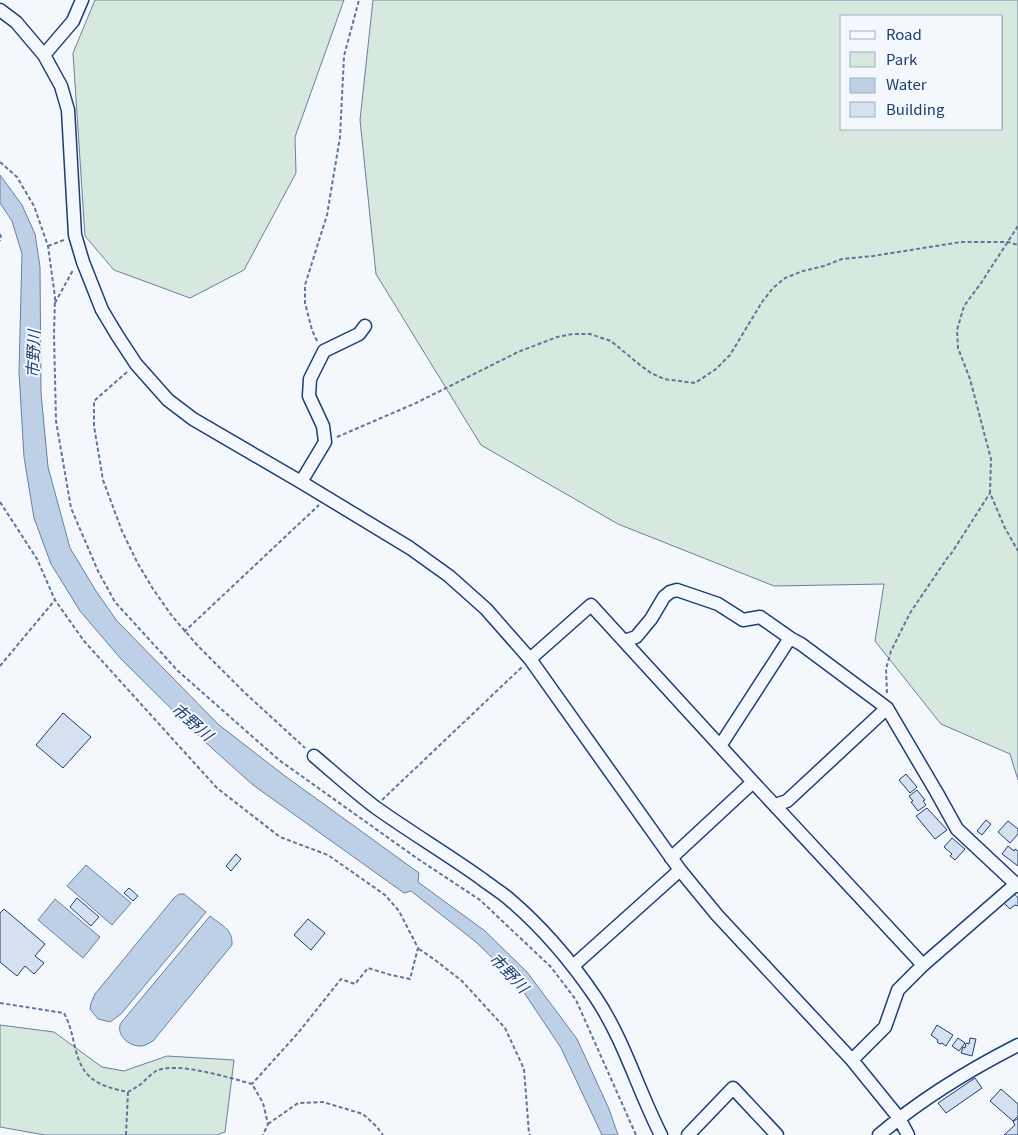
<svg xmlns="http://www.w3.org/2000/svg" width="1018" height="1135" font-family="Georgia,'Noto Sans JP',serif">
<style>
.green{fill:#d7e8df;stroke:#687fa3;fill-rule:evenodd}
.water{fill:#bed0e5;stroke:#687fa3}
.building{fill:#d5e0f0;stroke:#1d3f73}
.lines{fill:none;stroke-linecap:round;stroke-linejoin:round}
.minor-casing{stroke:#1d3f73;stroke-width:15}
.path{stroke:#5e769c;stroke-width:2;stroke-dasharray:4 2.5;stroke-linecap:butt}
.minor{stroke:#f4f7fb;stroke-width:12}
.labels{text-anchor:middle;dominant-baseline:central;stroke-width:4;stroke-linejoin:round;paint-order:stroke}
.water-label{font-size:16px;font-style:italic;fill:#1d3f73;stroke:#f4f7fb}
</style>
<rect width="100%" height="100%" fill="#f4f7fb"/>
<path class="green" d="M95 0H344L295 137 296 173 244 270 190 298 114 270 85 236 73 53Z
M373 0H1018V780L1010 754 941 724 875 641 884 584 774 586 618 524 481 445 376 274 360 120ZM842 16H1002V129H842Z
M0 1025 54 1032 102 1067 124 1071 167 1056 234 1060 225 1132 217 1135H45L0 1127Z"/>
<path class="water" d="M0 175 22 205 35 234 40 267 41 393 48 467 70 548 96 591 117 621 219 725 285 776 419 873 418 882 485 931 527 972 577 1039 609 1109 618 1135H602L561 1048 517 982 476 942 411 891 404 893 253 785 204 741 121 659 80 611 51 564 34 518 24 457 19 372 22 254 12 221 0 203Z
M86 865 131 903 112 925 67 886Z
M179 894H184L206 912 121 1014 110 1022 98 1019 90 1009 91 1003 95 994 174 898Z
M55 899 100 937 83 958 38 920Z
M210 916C221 925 233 929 232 945L153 1041C149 1043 145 1046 141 1046 131 1047 117 1037 120 1025 121 1023 123 1020 125 1018Z"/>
<path class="building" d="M63 713 91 737 63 768 36 745Z
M906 774 917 787 910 793 899 780Z
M917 790 925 800 923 801 926 805 918 811 911 802 913 801 909 796Z
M927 808 947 830 935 839 916 816Z
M986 820 991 824 982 835 977 831Z
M1008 821 1018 829V834L1010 843 998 832Z
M952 838 965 849 955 860 950 856 952 854 944 847Z
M1008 846 1014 851 1015 849 1018 851V866L1002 854Z
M236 854 241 859 231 871 226 866Z
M129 888 138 896 133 901 124 893Z
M1011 890 1018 898V905L1017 906 1015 905 1010 909 1001 900Z
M77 898 99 917 91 926 70 907Z
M4 909 45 944 35 956 44 963 34 974 25 966 17 976 0 962V913Z
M308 919 325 933 311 950 294 935Z
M937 1025 953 1035 946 1046 942 1043 940 1044 937 1042 938 1040 931 1035Z
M958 1038 965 1043 959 1051 952 1046Z
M970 1038 976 1039 972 1056 961 1053 963 1047 965 1048 966 1043 969 1044Z
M975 1078 982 1088 946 1113 938 1103Z
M1001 1089 1018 1104V1116L1013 1121 990 1101Z
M1018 1118V1135H1004L1015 1125 1013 1122Z"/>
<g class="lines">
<g class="minor-casing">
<path id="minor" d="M0 10 16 22 44 55 61 86 68 110 75 235 83 262 102 310 117 335 136 364 168 400 193 419 301 482 410 548 449 576 486 609 530 659 680 870 717 915 852 1060 899 1118 908 1135
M44 55 73 21 82 0
M301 482 325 442 323 426 309 396 310 379 324 351 359 334 365 326
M624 641 636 637 651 619 664 597 670 592 677 590 718 604 743 620 760 617 790 638
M530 659 591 605 753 782 923 965
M720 746 790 638 801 644 887 708 937 793 957 829 1018 886
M314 756C334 773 354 791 375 807 410 832 447 854 482 879 491 886 501 892 509 899 543 928 571 961 596 998 624 1040 638 1090 661 1135
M775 805 787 801 887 708
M671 858 753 782
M573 966 680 870
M852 1060 885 1027 898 990 923 965 1016 884
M688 1135 733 1088 777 1135
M879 1135C921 1099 969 1070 1018 1045"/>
</g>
<path class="path" d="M0 162 17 177 34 206 48 246 55 297 54 335 56 421 71 508 98 571 115 602 178 671 279 760 418 859 480 900 551 967 576 1000 636 1135
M1018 226 981 283 964 306 957 330 958 348 970 379 991 459 990 493 1005 528 1018 551
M0 234 1 237 0 241
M48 246 64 240
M55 303 73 270
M317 341 312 330 305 303V285L327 215 340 137 344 56 359 0
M127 372 94 401V426L103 480 122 531 137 562 153 589 172 616 198 646 244 692 305 748
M337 437 416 403 518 352 557 337 573 334H590L611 341 640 365 651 373 664 379 695 383 716 369 730 355 762 302 773 288 785 278 803 271 824 266 842 259 873 256 961 242H1008L1018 245
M0 502 37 559 55 600 84 641 131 693 217 788 280 837 328 855 385 895 399 911 418 948 410 979 391 975 368 968 355 984 341 979 298 1033 252 1084
M184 632 319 505
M0 666 55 600
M887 693 886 669 891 651 910 613 948 557 951 554 990 493
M382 800 522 667
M419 949 435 960 462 981 505 1028 524 1069 529 1133 530 1135
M0 1003 64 1013C70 1024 72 1035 75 1047 82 1079 98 1086 128 1092 133 1089 137 1087 141 1084 146 1080 151 1074 156 1071 177 1061 230 1078 252 1084L263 1103 268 1124 263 1135
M268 1124 298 1103 323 1102 363 1114 377 1127 383 1135
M126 1135 128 1092"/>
<use href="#minor" class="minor"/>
</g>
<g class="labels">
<g class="water-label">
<text transform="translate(32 354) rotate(-88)">市野川</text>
<text transform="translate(193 721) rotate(41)">市野川</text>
<text transform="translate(510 972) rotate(46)">市野川</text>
</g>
</g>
<rect x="840" y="15" width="162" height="115" fill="#f4f7fb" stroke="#9eadc5"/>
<rect x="850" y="31" width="25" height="8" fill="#f4f7fb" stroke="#9eadc5"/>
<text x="886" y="40" font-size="15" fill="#1d3f73">Road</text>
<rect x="850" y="52" width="25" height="15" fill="#d7e8df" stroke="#9eadc5"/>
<text x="886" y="65" font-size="15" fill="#1d3f73">Park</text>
<rect x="850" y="78" width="25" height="15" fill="#bed0e5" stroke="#9eadc5"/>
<text x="886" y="90" font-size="15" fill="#1d3f73">Water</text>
<rect x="850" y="102" width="25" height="15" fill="#d5e0f0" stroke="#9eadc5"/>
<text x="886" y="115" font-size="15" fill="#1d3f73">Building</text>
</svg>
